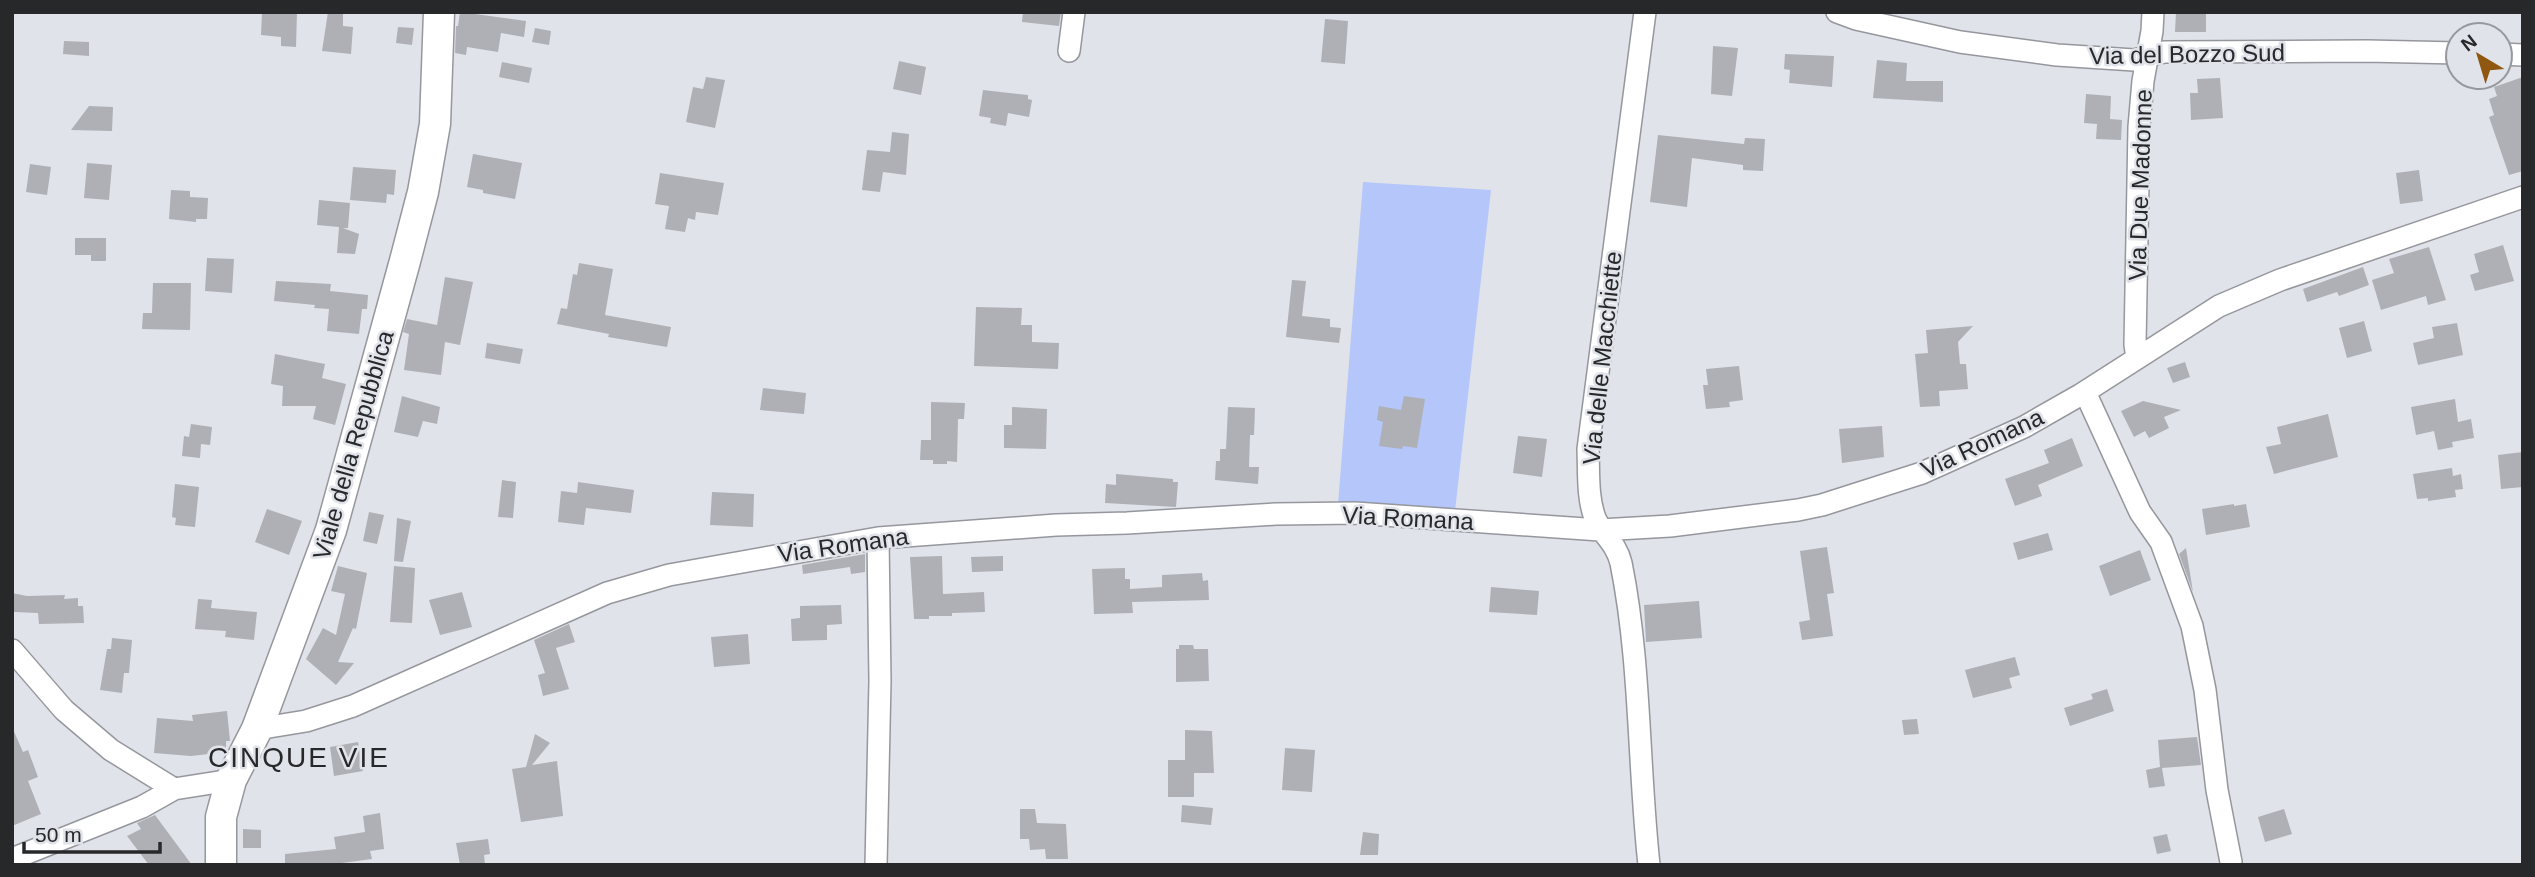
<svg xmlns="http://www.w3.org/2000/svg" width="2535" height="877" font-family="Helvetica,sans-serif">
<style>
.green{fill:#b4c6fa}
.building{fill:#aeb0b6}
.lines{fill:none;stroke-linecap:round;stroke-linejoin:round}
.street-casing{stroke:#95979d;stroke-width:24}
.secondary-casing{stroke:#95979d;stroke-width:33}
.street{stroke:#fff;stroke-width:21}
.secondary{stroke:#fff;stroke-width:30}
.labels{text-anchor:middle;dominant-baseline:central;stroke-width:5;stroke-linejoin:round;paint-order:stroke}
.street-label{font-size:24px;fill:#27282a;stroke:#e1e3ea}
.quarter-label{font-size:28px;letter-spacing:2px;fill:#27282a;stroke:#e1e3ea}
</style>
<rect width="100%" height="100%" fill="#e1e3ea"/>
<path class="green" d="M1363 182 1491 190 1455 511 1338 505Z"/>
<path class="building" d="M262 12H297L296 47 281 46V37L261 35Z
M328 12H343V26L353 27 351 54 322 51Z
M460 12 526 21 524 37 501 33 498 52 467 47 466 55 455 53 456 26H458Z
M1023 12H1061L1059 26 1022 22Z
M2176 12H2206V32H2175Z
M1325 19 1348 21 1345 64 1321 62Z
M398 27 414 28 412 45 396 43Z
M535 28 551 31 549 45 532 42Z
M64 41 89 42V56L63 54Z
M1713 46 1738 48 1732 96 1711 94Z
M1785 54 1834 56 1832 87 1789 83 1790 70 1784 69Z
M1877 60 1907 63 1906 81H1943V102L1873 98Z
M899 61 926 67 921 95 893 89Z
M502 62 532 68 529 83 499 77Z
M706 77 725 80 715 128 686 122 693 87 703 89Z
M2523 77V171L2509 175 2489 117 2494 115 2489 99 2497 96 2494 87Z
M2220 78 2223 118 2191 120 2190 93H2198L2197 79Z
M983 90 1028 95V99L1032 100 1029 117 1008 113 1006 126 990 123 991 118 979 116Z
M2086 94 2111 96 2110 119 2122 120 2121 140 2096 139 2097 124 2084 123Z
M89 106 113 107 112 131 71 130Z
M892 132 909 134 906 175 883 172 880 192 862 190 867 150 890 152Z
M1658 135 1744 144 1745 138 1765 139 1763 171 1743 170V165L1692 158 1687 207 1650 202Z
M473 154 522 163 515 199 483 193V190L467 187Z
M87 163 112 165 109 200 84 198Z
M30 164 51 167 47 195 26 192Z
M353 167 396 170 394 195 387 194 386 203 350 200Z
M2419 170 2423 201 2400 204 2396 173Z
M660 173 724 183 718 215 696 212 695 220 688 218 685 232 665 229 669 206 655 204Z
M171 190 190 191V197L208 198 207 219H196V222L169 219Z
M319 200 350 203 348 228H343L359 234 355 254 337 253 339 227 317 225Z
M75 238H106V261H91V255H75Z
M2503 245 2514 281 2475 291 2470 275 2479 272 2474 254Z
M2429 247 2446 300 2428 305 2426 296 2381 310 2372 280 2394 273 2389 259Z
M207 258 234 259 232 293 205 291Z
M579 263 613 269 605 315 671 327 667 347 608 337 609 334 557 324 561 308 567 309 573 274 577 275Z
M2363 267 2369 285 2339 296 2337 292 2307 302 2303 289Z
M445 277 473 282 460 345 445 342 441 375 404 370 409 334 403 332 407 319 437 325Z
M1292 280 1306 281 1302 316 1330 319V327L1341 328 1339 343 1286 337Z
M276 281 331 284 330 291 368 295 367 309H362L359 334 327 331 329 309 314 308 315 305 274 301Z
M153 283H191L190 330 142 329 143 313H152Z
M976 307 1022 308 1021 325H1032V342L1059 343 1058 369 974 366Z
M2364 321 2372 351 2347 358 2339 328Z
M2457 323 2463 355 2418 365 2413 343 2434 338 2432 327Z
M1973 326 1958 342 1960 364H1966L1968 389 1939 391 1940 406 1920 407 1915 354 1928 353 1926 330Z
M487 343 523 349 520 364 485 358Z
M275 354 325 364 322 378 346 384 335 425 313 419 316 406H282L283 386 271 384Z
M2185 362 2190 377 2173 383 2167 368Z
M1739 366 1743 400 1729 402 1730 407 1706 409 1703 385H1708L1706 369Z
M763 388 806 393 804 414 760 410Z
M402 396 440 407 437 424 423 421 418 437 394 432Z
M1404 396 1425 399 1417 448 1403 446 1402 449 1379 446 1383 422 1377 420 1379 406 1401 410Z
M2455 399 2458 422 2471 419 2474 438 2452 442 2453 447 2438 450 2434 431 2416 435 2411 407Z
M2143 401 2181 410 2164 417 2169 428 2149 438 2145 431 2134 437 2121 411Z
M931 402 965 403 964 419H958L957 462 947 461V464H933V460H920L921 440H931Z
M1012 407 1047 409 1046 449 1004 448V425H1012Z
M1228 407 1255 408 1254 435H1250L1249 467H1259L1258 484 1215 480 1216 461H1220V449H1226Z
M2328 414 2338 457 2274 474 2266 447 2281 444 2277 427Z
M191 424 212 427 210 445 201 444 200 458 182 456 184 436 189 437Z
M1882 426 1884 457 1842 463 1839 429Z
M1518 436 1547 439 1542 477 1513 473Z
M2072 438 2083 466 2038 485 2042 496 2015 506 2005 479 2049 463 2044 450Z
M2523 452V487L2501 489 2498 455Z
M2452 468 2453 476 2461 474 2463 489 2455 490 2456 497 2428 501V498L2417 499 2413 474Z
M1116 474 1173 479V482H1178L1176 507 1105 503 1106 484 1116 485Z
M502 480 516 482 513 518 498 517Z
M578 482 634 490 631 513 586 508 584 525 558 522 561 491 577 493Z
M175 484 199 487 195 527 175 525 176 518 172 517Z
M712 492 754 494 753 527 710 525Z
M2234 504V506L2246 504 2250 527 2206 535 2202 509Z
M267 509 302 521 289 555 255 542Z
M369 512 384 515 377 544 363 541Z
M397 518 411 521 403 562 394 561Z
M2048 533 2053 550 2018 560 2013 543Z
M1827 547 1834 593 1827 594 1833 636 1802 640 1799 622 1810 620 1800 551Z
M2186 548 2193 592 2179 554Z
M2140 550 2151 580 2110 596 2099 566Z
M865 554V572L851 574 850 567 803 574 802 565Z
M942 556 943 594 984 592 985 612 952 613V616H929V619H914L910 557Z
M1003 556V571L972 572 971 557Z
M338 566 367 573 356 629 353 628 338 662 354 663 336 685 306 659 323 628 336 635 345 594 331 591Z
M394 566 415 568 412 623 390 622Z
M1125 568V579H1130V589L1162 587V575L1202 573 1203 581 1208 580 1209 600 1132 602 1133 613 1094 614 1092 569Z
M1491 587 1539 591 1537 615 1489 612Z
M462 592 472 627 440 635 429 600Z
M12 593 27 596 65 595 64 599 78 598V606H83L84 623 39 624 38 613 14 612Z
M198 599 212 600 211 608 257 612 254 640 225 637 226 631 195 629Z
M1699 601 1702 638 1646 642 1644 605Z
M841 605 842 624 827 625V640L792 641 791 619 800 618V606Z
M569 624 575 642 556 648 569 689 543 696 538 675 545 673 534 640Z
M748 634 750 664 714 667 711 637Z
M112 638 132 640 129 673H124L122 693 100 690 107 649H111Z
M1179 645H1193L1194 649H1208L1209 681 1176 682V649H1179Z
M2015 657 2020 675 2009 678 2012 688 1973 698 1965 670Z
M2107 689 2114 711 2070 726 2064 708 2093 699 2091 694Z
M227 711 230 741H226V752L191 756 154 753 157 718 193 721 192 715Z
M1917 719 1919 734 1904 735 1902 720Z
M12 727 23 752 28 750 38 777 28 781 41 814 12 826Z
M1185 730 1212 731 1214 773H1194V797H1168V760H1185Z
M535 734 550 743 532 765 557 761 563 816 521 822 512 769 526 767Z
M2197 737 2201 765 2162 768 2165 786 2149 788 2146 770 2160 767 2158 740Z
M358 742 363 771 334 776 330 747Z
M1285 748 1315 750 1312 792 1282 790Z
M1182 805 1213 808 1211 825 1181 822Z
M1020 809H1035L1037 823 1066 824 1068 859H1046L1045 849 1030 850 1029 839H1020Z
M2284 809 2292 834 2265 842 2258 817Z
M380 813 384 849 370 851 372 859 327 865H285V854L336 849 334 837 365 832 363 816Z
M155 815 192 865H149L127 836 141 829 137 823Z
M243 829 261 830V848H243Z
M1363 832 1379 834 1378 855H1360Z
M2167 834 2171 851 2157 854 2153 837Z
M488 839 490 854 484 855 485 865H460L456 843Z"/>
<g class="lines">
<g class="street-casing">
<path id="street" d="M1645 12 1588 449C1589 471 1587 497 1595 518 1602 535 1616 542 1621 563 1641 662 1638 764 1649 865
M1837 12 1856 19 1960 42 2057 55 2134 60 2164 52 2367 51 2458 53
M1069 51 1074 12
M2500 54 2523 55
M2137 358 2135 345 2139 127 2143 81 2152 31 2153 12
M2085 392 2140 512 2161 542 2192 626 2205 690 2217 790 2231 862
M12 650 64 710 111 750 174 789
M257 729 306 721 353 706 607 593 669 575 878 538 1056 525 1127 523 1276 514 1355 513 1600 530 1670 526 1798 510 1822 505 1922 473 2024 427 2080 395 2219 306 2280 280 2523 197
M12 859 142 807 174 789 231 780
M876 865 880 681 878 538"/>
</g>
<g class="secondary-casing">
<path id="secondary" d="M221 865V817L231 780 257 729 331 530 405 261 423 192 435 124 439 12"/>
</g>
<use href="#street" class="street"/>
<use href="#secondary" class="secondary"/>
</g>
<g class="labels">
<g class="street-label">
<text transform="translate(2187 54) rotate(-1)">Via del Bozzo Sud</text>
<text transform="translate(2140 185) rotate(-88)">Via Due Madonne</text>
<text transform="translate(1602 358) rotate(-84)">Via delle Macchiette</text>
<text transform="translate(1982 443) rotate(-25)">Via Romana</text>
<text transform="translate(353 445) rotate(-74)">Viale della Repubblica</text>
<text transform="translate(1408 518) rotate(3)">Via Romana</text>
<text transform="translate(843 545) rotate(-8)">Via Romana</text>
</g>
<g class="quarter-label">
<text x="299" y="757">CINQUE VIE</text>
</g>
</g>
<rect width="2535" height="877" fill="none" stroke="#27282a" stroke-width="28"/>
<g transform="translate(2479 56) rotate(322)"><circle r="33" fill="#e1e3ea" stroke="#97989d" stroke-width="2"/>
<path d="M0-5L12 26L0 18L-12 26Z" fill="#8f570f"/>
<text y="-10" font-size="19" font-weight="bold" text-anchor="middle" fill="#27282a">N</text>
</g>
<path d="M24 842v10h136v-10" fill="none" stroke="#27282a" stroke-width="3.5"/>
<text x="35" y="842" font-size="21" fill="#27282a" stroke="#e1e3ea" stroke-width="5" paint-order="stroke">50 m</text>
</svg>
